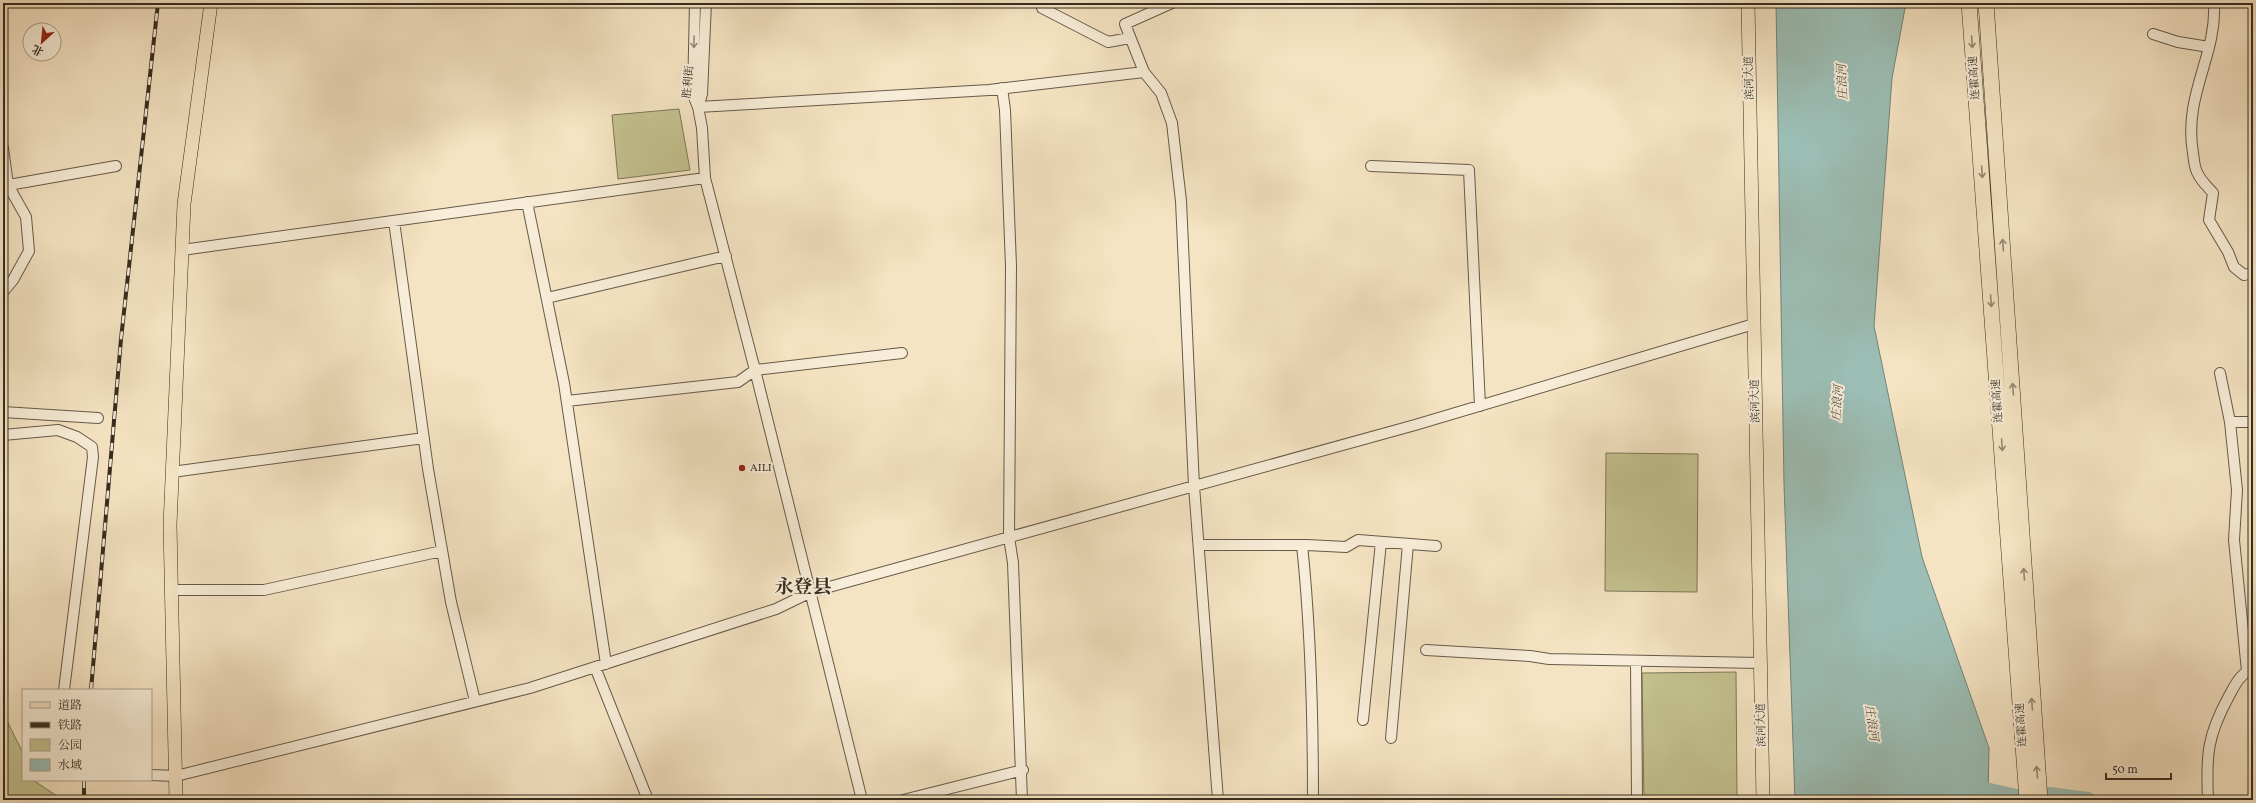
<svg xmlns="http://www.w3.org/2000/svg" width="2256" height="803" font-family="Vollkorn,'Noto Serif SC',serif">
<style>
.green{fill:#c3c28f;stroke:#7c7758}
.water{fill:#9cbeb5;stroke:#738479}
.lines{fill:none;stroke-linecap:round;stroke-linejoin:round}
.river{stroke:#9cbeb5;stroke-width:16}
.minor-casing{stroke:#665a49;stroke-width:12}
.major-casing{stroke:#362c20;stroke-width:14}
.highway-casing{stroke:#362c20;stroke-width:16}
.minor{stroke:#f8edd8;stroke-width:10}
.major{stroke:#f5e4c3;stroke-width:13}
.highway{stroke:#f5e4c3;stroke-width:15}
.rail-casing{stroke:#362c20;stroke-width:4}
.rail{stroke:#f8edd8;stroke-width:2.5;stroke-dasharray:8;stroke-linecap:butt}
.oneway{stroke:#978c7c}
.oneway2{stroke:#968872}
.poi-dot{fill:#8f2418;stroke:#f8edd8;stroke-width:1.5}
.labels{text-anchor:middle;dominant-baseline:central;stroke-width:4;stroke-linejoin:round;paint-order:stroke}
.street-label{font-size:11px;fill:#362c20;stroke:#f8edd8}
.poi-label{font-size:11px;fill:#362c20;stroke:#f8edd8;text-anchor:start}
.water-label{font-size:12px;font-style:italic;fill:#505045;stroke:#f8edd8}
.town-label{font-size:19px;font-weight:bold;fill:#362c20;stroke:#f8edd8}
</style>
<rect width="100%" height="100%" fill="#f5e4c3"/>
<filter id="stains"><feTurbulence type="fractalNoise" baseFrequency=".005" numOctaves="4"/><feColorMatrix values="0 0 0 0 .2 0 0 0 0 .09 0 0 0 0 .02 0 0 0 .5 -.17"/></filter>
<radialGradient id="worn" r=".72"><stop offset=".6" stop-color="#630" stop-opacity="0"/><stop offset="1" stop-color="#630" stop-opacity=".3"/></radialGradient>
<path class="green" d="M679 109 690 170 618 179 612 115Z
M1606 453 1698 454 1697 592 1605 591Z
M1736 672 1737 800H1644L1642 673Z
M3 713 23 753V780H33L63 800H3Z"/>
<path class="water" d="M1776 3H1906L1892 78 1874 326 1922 557 1989 748 1988 800H1795L1784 484Z"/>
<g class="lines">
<path class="river" d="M1967 786 2021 798 2050 795 2088 800"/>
<g class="minor-casing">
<path id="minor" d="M695 3 693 95 698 107 702 128 705 178 755 370 862 800
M1041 3 1042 8 1108 42 1130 38
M1172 3 1125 24 1144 72 1161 93 1172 123 1181 201 1194 486 1218 800
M2214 3C2217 56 2183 95 2193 153 2194 159 2194 168 2198 174 2201 181 2208 187 2213 193L2209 220 2228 252 2234 267 2244 275 2253 273
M2153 34 2178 42 2209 47
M1002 88 1005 110 1011 266 1009 537 1013 563 1022 800
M698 107 989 90 1144 72
M698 107 702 94 706 3
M3 148 8 185 26 217 29 251 13 280 3 292
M1371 166 1469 170 1480 406
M3 186 116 166
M527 202 564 383 606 664
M394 221 428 469 451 602 475 701
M182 250 705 178
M547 298 726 256
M2220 373 2230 422 2237 490 2234 540 2247 671
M567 401 738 382 755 370 902 353
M3 412 98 418
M2230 422H2253
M3 435 58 430 77 437 92 447 93 457 64 690
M172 472 424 438
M1199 545H1307L1346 547 1358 540 1436 546
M1302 545C1311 630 1313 714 1313 800
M172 590H264L442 551
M1426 650 1530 656 1549 659 1760 663
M1636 661 1637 800
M595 667 648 800
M1363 720 1381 542
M1391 738 1408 544
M151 775 176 776 530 688 776 609 811 592 1415 425 1754 324
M903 800 1023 770
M2208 800C2206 755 2207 736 2229 696 2236 683 2239 676 2252 668"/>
</g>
<g class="major-casing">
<path id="major" d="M1748 3 1763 800
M176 800 170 525 182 250 184 204 211 3"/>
</g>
<g class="highway-casing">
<path id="highway" d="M1969 3 2027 800
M1986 3 2040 800"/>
</g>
<use href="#minor" class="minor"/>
<use href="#major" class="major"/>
<use href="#highway" class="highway"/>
<g class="rail-casing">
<path id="rail" d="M91 690 121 339 158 3
M84 780V800"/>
</g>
<use href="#rail" class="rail"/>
</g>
<defs><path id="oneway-shaft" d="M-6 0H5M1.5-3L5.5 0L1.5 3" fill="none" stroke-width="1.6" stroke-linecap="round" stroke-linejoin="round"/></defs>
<use class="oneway" href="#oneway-shaft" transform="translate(694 42) rotate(91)"/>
<g class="oneway2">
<use href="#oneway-shaft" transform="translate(1972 42) rotate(86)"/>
<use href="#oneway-shaft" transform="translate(1982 172) rotate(86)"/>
<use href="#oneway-shaft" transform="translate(2003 245) rotate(-94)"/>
<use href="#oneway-shaft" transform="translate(1991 301) rotate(86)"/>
<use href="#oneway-shaft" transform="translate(2013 389) rotate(-94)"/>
<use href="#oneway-shaft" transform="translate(2002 445) rotate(86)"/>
<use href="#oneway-shaft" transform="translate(2024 574) rotate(-94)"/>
<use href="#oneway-shaft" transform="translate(2032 704) rotate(-94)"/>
<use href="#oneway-shaft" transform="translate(2037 772) rotate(-95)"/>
</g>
<circle class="poi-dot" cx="742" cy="468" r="4"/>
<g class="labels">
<g class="street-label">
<text transform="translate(1750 78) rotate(-91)">滨河大道</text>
<text transform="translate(1975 78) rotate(-94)">连霍高速</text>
<text transform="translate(689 82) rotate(-85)">胜利街</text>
<text transform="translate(1756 401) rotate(-91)">滨河大道</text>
<text transform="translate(1998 401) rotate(-94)">连霍高速</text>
<text transform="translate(1762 725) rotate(-91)">滨河大道</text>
<text transform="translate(2022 725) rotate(-94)">连霍高速</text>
</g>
<g class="poi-label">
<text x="750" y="468">AILI</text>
</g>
<g class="water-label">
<text transform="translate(1843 82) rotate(-93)">庄浪河</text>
<text transform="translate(1838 403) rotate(-86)">庄浪河</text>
<text transform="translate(1871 723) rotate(82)">庄浪河</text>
</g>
<g class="town-label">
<text x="803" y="588">永登县</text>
</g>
</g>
<rect width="2256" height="803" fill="none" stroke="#f5e4c3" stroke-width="16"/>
<rect x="4" y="4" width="2248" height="795" fill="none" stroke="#362c20" stroke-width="2"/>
<rect x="8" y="8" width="2240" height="787" fill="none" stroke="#362c20"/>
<rect x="22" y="689" width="130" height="92" fill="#f8edd8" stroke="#aaa08e"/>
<rect x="30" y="702" width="20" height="6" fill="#f5e4c3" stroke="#aaa08e"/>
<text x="58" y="709" font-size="12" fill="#362c20">道路</text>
<rect x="30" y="722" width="20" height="6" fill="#362c20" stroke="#aaa08e"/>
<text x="58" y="729" font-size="12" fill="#362c20">铁路</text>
<rect x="30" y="739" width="20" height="12" fill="#c3c28f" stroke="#aaa08e"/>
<text x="58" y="749" font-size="12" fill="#362c20">公园</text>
<rect x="30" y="759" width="20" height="12" fill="#9cbeb5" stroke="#aaa08e"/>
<text x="58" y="769" font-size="12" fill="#362c20">水域</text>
<g transform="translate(42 42) rotate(207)"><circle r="19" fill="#f8edd8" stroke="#aaa08e"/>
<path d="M0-3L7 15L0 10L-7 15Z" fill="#8f2418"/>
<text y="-6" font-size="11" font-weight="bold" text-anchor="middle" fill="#362c20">北</text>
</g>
<path d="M2106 773v6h65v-6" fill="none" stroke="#362c20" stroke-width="2"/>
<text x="2112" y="773" font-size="12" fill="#362c20" stroke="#f8edd8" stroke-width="3" paint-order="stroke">50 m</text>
<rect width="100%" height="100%" filter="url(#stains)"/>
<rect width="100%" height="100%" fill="url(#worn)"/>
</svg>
